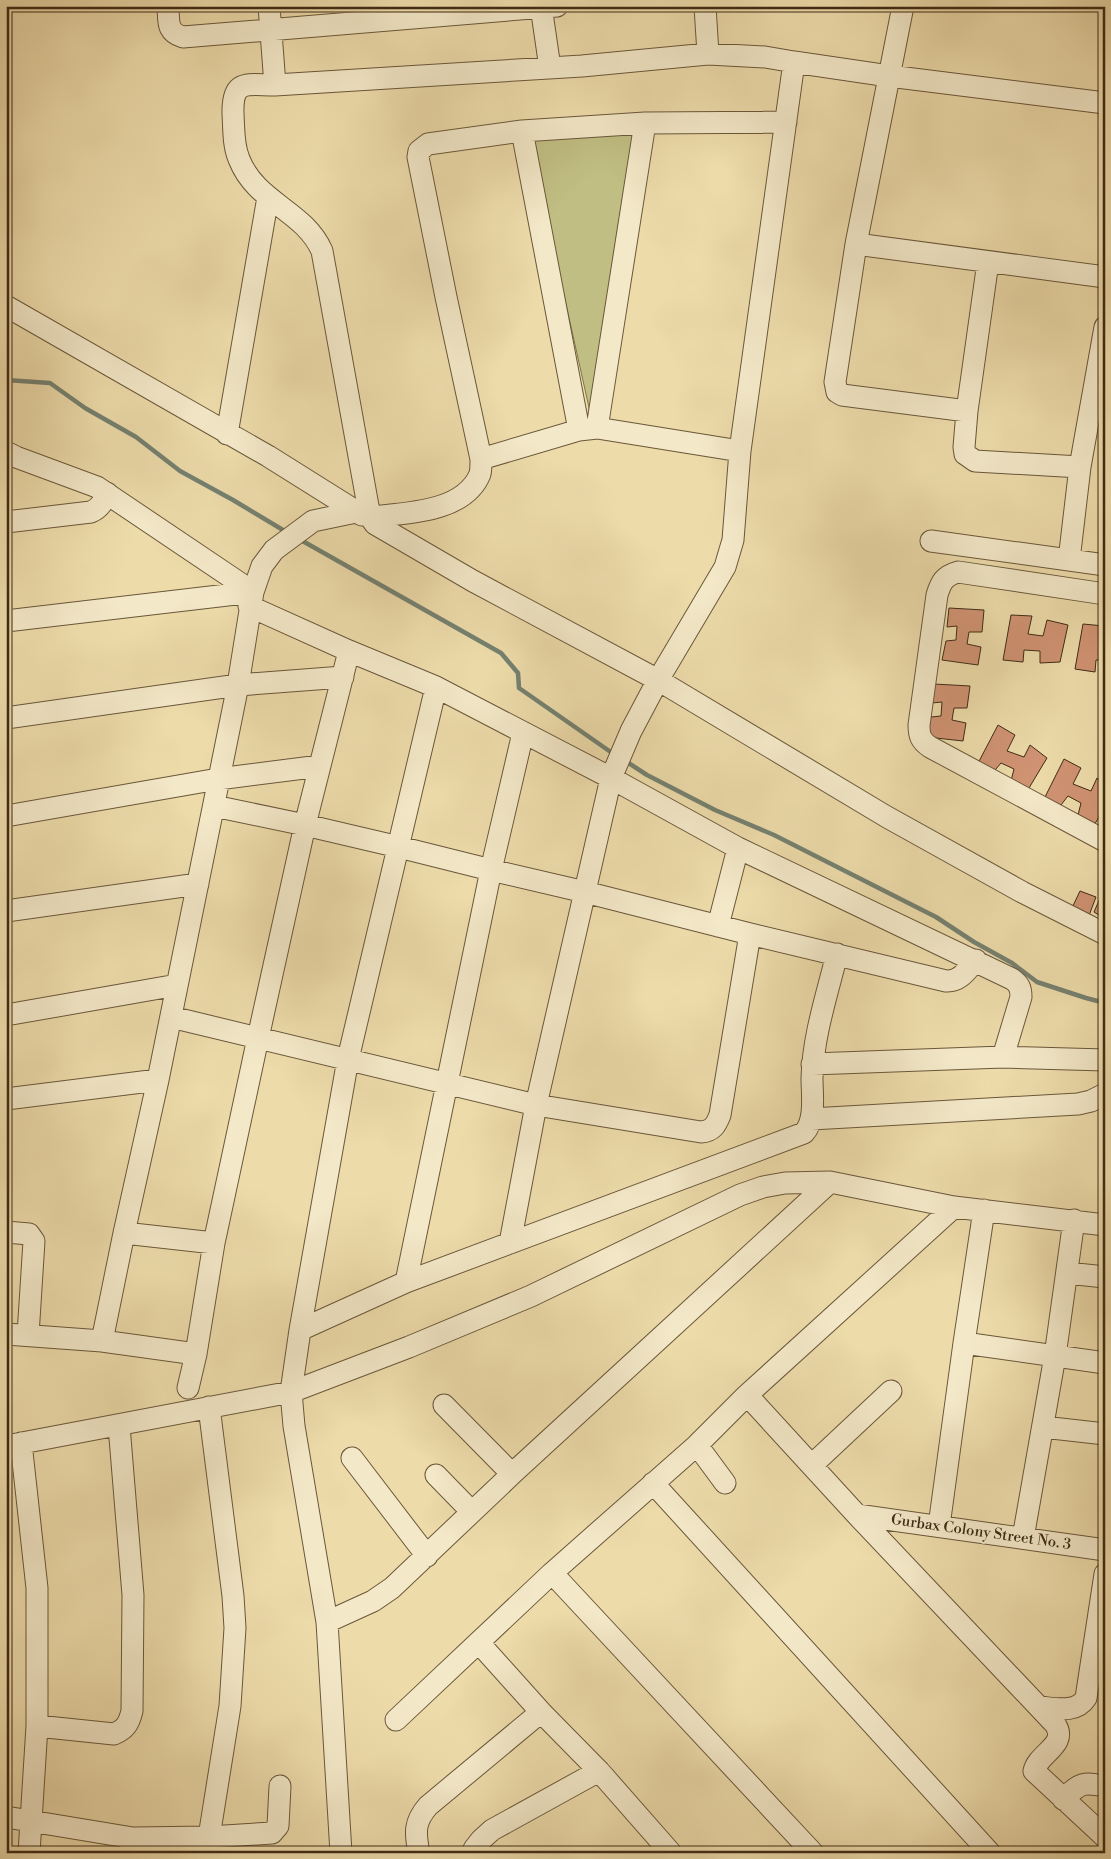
<svg xmlns="http://www.w3.org/2000/svg" width="1111" height="1859" font-family="'Libre Bodoni',serif">
<style>
.green{fill:#c0be83;stroke:#7f744c}
.lines{fill:none;stroke-linecap:round;stroke-linejoin:round}
.stream{stroke:#758170;stroke-width:4.5}
.building{fill:#d09373;stroke:#3e2b15}
.minor-casing{stroke:#6a573a;stroke-width:23}
.minor{stroke:#f3e8c8;stroke-width:21}
.labels{text-anchor:middle;dominant-baseline:central;stroke-width:4;stroke-linejoin:round;paint-order:stroke}
.street-label{font-size:15px;fill:#3e2b15;stroke:#f3e8c8}
</style>
<rect width="100%" height="100%" fill="#eddbaa"/>
<filter id="stains"><feTurbulence type="fractalNoise" baseFrequency=".004" numOctaves="4"/><feColorMatrix values="0 0 0 0 .2 0 0 0 0 .09 0 0 0 0 .02 0 0 0 .5 -.17"/></filter>
<radialGradient id="worn" r=".72"><stop offset=".6" stop-color="#630" stop-opacity="0"/><stop offset="1" stop-color="#630" stop-opacity=".3"/></radialGradient>
<path class="green" d="M637 131 592 421 529 138Z"/>
<g class="lines">
<path class="stream" d="M6 380 50 383 85 408 136 437 180 471 233 500 288 533
M299 539 501 653 518 673 519 688 615 755
M624 760 647 775 715 810 774 835 936 917 974 942 1012 963 1037 982 1086 998 1105 1003"/>
</g>
<path class="building" d="M949 608 984 610 982 632H969L967 644 981 647 978 665 942 660 946 641 956 640 957 626 947 627Z
M1011 615 1032 616 1028 634 1043 636 1047 620 1068 625 1060 662 1040 663V651L1024 650 1023 662 1003 660Z
M1083 624 1104 626 1100 644 1105 645V660H1096L1095 672 1075 669Z
M934 684 970 686 967 708H954L952 720 966 723 963 741 927 737 931 717 941 716 942 702 932 703Z
M998 725 1015 735 1007 751 1024 757 1030 745 1047 758 1026 793 1010 785 1014 769 1001 763 990 776 976 767Z
M1064 759 1081 768 1073 784 1091 791 1097 778 1105 784V807L1093 827 1077 819 1081 803 1068 796 1057 810 1043 801Z
M1080 891 1096 897 1088 918 1071 910Z
M1101 896 1105 898 1103 907 1105 908V919L1094 912Z"/>
<g class="lines">
<g class="minor-casing">
<path id="minor" d="M168 6C169 21 166 32 183 37L557 6
M269 6 275 85
M541 6 550 68
M705 6 708 54
M794 62 765 57 708 54 582 66 275 85C247 85 232 78 233 114 234 129 233 145 239 159 256 203 304 210 322 251L370 517 375 524 473 581 658 680 887 817 1022 892 1105 934
M522 131 579 430
M856 244 903 6
M988 262 967 411 964 447 965 454 975 461 1080 467
M6 306 268 456 362 515
M967 411 842 395 837 392 835 382 856 244 1105 277
M597 428 645 123 786 122
M227 434 268 197
M6 452 16 457 97 487 253 592
M481 459 579 430 597 428 740 451
M370 517C405 513 464 513 480 474 481 470 481 463 481 459L446 297 418 157 419 151 428 144 522 131 645 123
M6 522 91 512C100 508 103 502 107 493
M931 541 1105 565
M1069 560 1080 467 1105 327
M1105 594 958 572C944 576 941 582 937 595L919 725C919 736 921 741 930 747L1105 841
M249 606 349 651 436 687 611 778 738 848 1012 979C1019 984 1021 988 1021 997L1003 1057
M6 621 253 592
M6 718 238 685 343 677
M214 806 305 825 399 847 491 870 585 892 750 934 946 981C960 982 967 970 976 960
M6 816 218 779 320 766
M6 911 198 884
M718 926 738 848
M6 1015 177 985
M171 1017 536 1105 701 1132C713 1131 716 1125 720 1115L750 934
M812 1064 1003 1057 1105 1060
M6 1099 158 1080
M811 1119 1078 1104 1091 1101 1105 1094
M6 1232 29 1234 34 1241 28 1335
M124 1233 214 1243
M510 1243 536 1105 611 778 631 731 658 680 725 567 733 540 740 451 794 62 889 76 1105 103
M1067 1273 1105 1277
M406 1282 491 870 523 733
M300 1330 406 1282 804 1133C816 1120 812 1095 812 1078 813 1036 827 995 837 954
M6 1334 102 1341 124 1233 158 1080 238 685 253 592 262 566 274 550 313 521 356 512
M102 1341 196 1354
M964 1343 1105 1363
M188 1388 196 1354 214 1243 258 1038 305 825 349 651
M747 1395 857 1515 1055 1724C1069 1745 1038 1753 1034 1771L1105 1837
M444 1405 512 1474
M1043 1427 1105 1434
M21 1443 37 1588V1726L29 1853
M697 1445 725 1483
M6 1446 291 1392 300 1330 348 1059 436 687
M352 1458 427 1556
M812 1465 891 1391
M436 1475 472 1512
M653 1483 990 1853
M857 1515 1105 1550
M939 1526 964 1343 984 1210
M1023 1538 1055 1356 1074 1220
M552 1573 813 1853
M327 1622 373 1601 392 1588 512 1474 830 1182
M479 1643 541 1712 599 1771 671 1853
M1039 1707C1054 1708 1076 1714 1086 1698L1105 1574
M396 1720 552 1573 697 1445 747 1395 954 1207
M37 1726 114 1734C126 1729 129 1723 132 1711L133 1595 119 1426
M1063 1799C1081 1783 1081 1782 1105 1786
M6 1817 133 1838
M130 1853 133 1838 209 1837 230 1706 235 1628 233 1596 209 1407
M207 1853 209 1837 272 1833 278 1826 280 1786
M341 1853 327 1622 294 1426 291 1392 409 1347 531 1296 740 1195 763 1187 785 1183 830 1182 954 1207 1105 1225
M419 1853C415 1833 414 1822 428 1806L541 1712
M474 1853V1849L481 1840 492 1830 599 1771"/>
</g>
<use href="#minor" class="minor"/>
</g>
<g class="labels">
<g class="street-label">
<text transform="translate(981 1532) rotate(8)">Gurbax Colony Street No. 3</text>
</g>
</g>
<rect width="1111" height="1859" fill="none" stroke="#eddbaa" stroke-width="25"/>
<rect x="8" y="8" width="1096" height="1844" fill="none" stroke="#3e2b15" stroke-width="2.5"/>
<rect x="12" y="12" width="1086" height="1834" fill="none" stroke="#3e2b15"/>
<rect width="100%" height="100%" filter="url(#stains)"/>
<rect width="100%" height="100%" fill="url(#worn)"/>
</svg>
